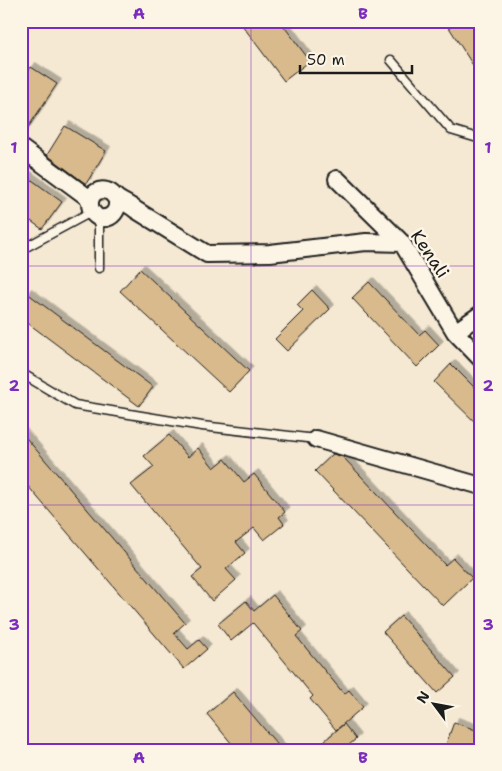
<svg xmlns="http://www.w3.org/2000/svg" width="502" height="771" font-family="'Shantell Sans',sans-serif">
<style>
.building{fill:#d9ba8c;stroke:#1c1c1c;filter:url(#shadow)}
.lines{fill:none;stroke-linecap:round;stroke-linejoin:round}
.lane-casing{stroke:#1c1c1c;stroke-width:11}
.street-casing{stroke:#1c1c1c;stroke-width:20}
.lane{stroke:#fcf5e5;stroke-width:8}
.street{stroke:#fcf5e5;stroke-width:16}
.grid{fill:none;stroke:#7b2cbf;stroke-width:1;stroke-opacity:0.55}
.labels{text-anchor:middle;dominant-baseline:central;stroke-width:5;stroke-linejoin:round;paint-order:stroke}
.street-label{font-size:18px;fill:#1c1c1c;stroke:#fcf5e5}
.neatline{fill:none;stroke:#7b2cbf;stroke-width:2}
.grid-label{font-size:16px;text-anchor:middle;font-weight:bold;fill:#7b2cbf}
</style>
<defs>
<filter id="shadow"><feDropShadow dx="4.5" dy="-4.5" stdDeviation="0" flood-color="#0004"/></filter>
</defs>
<rect width="100%" height="100%" fill="#f5e9d3"/>
<filter id="ink" filterUnits="userSpaceOnUse"><feTurbulence type="fractalNoise" baseFrequency=".02" numOctaves="2"/><feDisplacementMap in="SourceGraphic" scale="10" xChannelSelector="R" yChannelSelector="G"/><feConvolveMatrix kernelMatrix="1 2 1 2 8 2 1 2 1" color-interpolation-filters="sRGB"/></filter>
<g filter="url(#ink)">
<path class="building" d="M239 21H280L310 61 284 81Z
M445 21H481V78Z
M31 67 57 84 21 138V82Z
M65 126 106 151 86 184 47 155Z
M21 172 62 202 42 229 21 214Z
M140 269 249 371 229 392 120 291Z
M369 282 419 335 425 330 439 345 417 367 352 298Z
M312 290 330 309 287 351 275 339 303 311 297 305Z
M27 293 153 387 139 406 21 318V302Z
M451 364 481 394V428L434 382Z
M21 432 185 623 174 633 188 649 199 640 207 649 184 669 21 478Z
M169 435 188 457 198 448 214 468 225 459 244 482 254 474 285 512 279 517 284 524 264 540 254 528 236 542 245 553 226 569 236 580 212 601 192 577 202 569 131 485 154 467 144 456Z
M333 454 343 457 445 565 453 558 472 578 443 606 315 471Z
M273 595 302 631 296 636 344 694 349 690 363 707 336 730 310 699 313 696 253 623 231 641 218 624 246 601 254 611Z
M401 616 455 677 437 693 383 632Z
M233 692 282 750H237L207 714Z
M454 722 481 732V750H444Z
M344 724 356 739 343 750H332L324 741Z"/>
<g class="lines">
<g class="lane-casing">
<path id="lane" d="M391 60 451 130 481 139
M99 218V268
M21 241 28 246 91 212
M21 373 75 405 202 426 316 439"/>
</g>
<g class="street-casing">
<path id="street" d="M21 148 90 199
M337 179 402 243 455 332 481 359
M116 197C120 210 112 220 99 218 83 209 90 186 107 191 112 192 113 195 116 198 123 202 130 205 136 210L207 254 270 253 366 242 402 243
M455 332 481 314
M316 439 481 486"/>
</g>
<use href="#lane" class="lane"/>
<use href="#street" class="street"/>
</g>
</g>
<path class="grid" d="M251 21V750M21 266H481M21 505H481"/>
<g class="labels">
<g class="street-label">
<text transform="translate(430 254) rotate(56)">Kenali</text>
</g>
</g>
<rect width="502" height="771" fill="none" stroke="#fcf5e5" stroke-width="55"/>
<g transform="translate(434 704) rotate(302)" stroke="#fcf5e5" stroke-width="4" paint-order="stroke">
<path d="M0-4L9 19L0 12L-9 19Z" fill="#1c1c1c"/>
<text y="-8" font-size="14" font-weight="bold" text-anchor="middle" fill="#1c1c1c">N</text>
</g>
<path d="M300 65v8h112v-8" fill="none" stroke="#1c1c1c" stroke-width="2.5"/>
<text x="307" y="65" font-size="15" fill="#1c1c1c" stroke="#fcf5e5" stroke-width="4" paint-order="stroke">50 m</text>
<rect x="28" y="28" width="446" height="716" class="neatline"/>
<g class="grid-label">
<text x="139" y="19">A</text>
<text x="363" y="19">B</text>
<text x="14" y="153">1</text>
<text x="488" y="153">1</text>
<text x="14" y="391">2</text>
<text x="488" y="391">2</text>
<text x="14" y="630">3</text>
<text x="488" y="630">3</text>
<text x="139" y="763">A</text>
<text x="363" y="763">B</text>
</g>
</svg>
